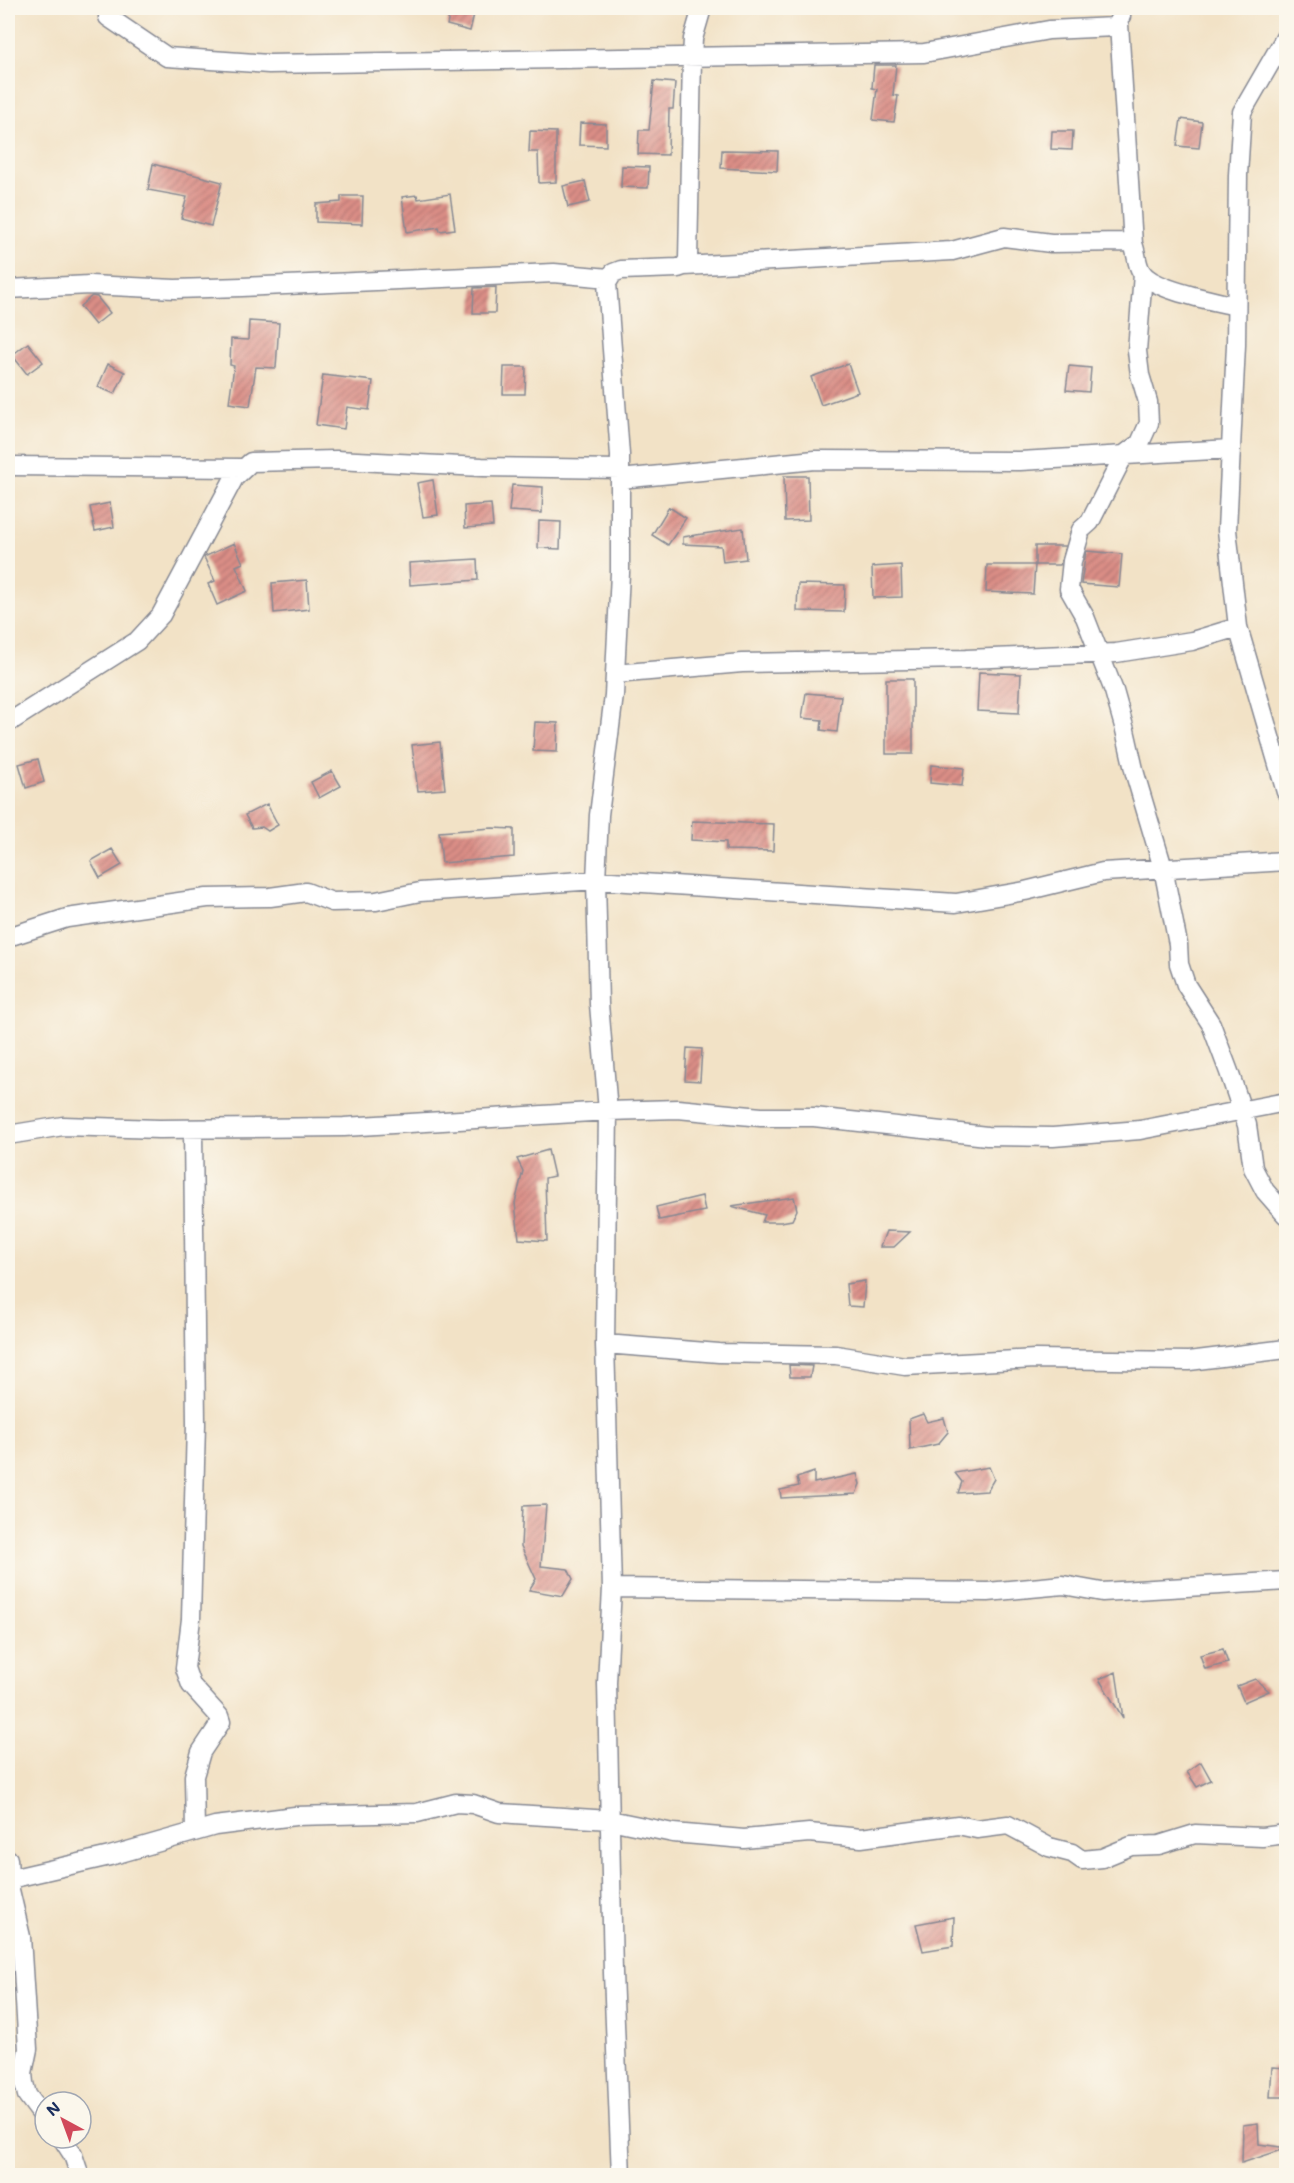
<svg xmlns="http://www.w3.org/2000/svg" width="1294" height="2183" font-family="Mali,sans-serif">
<style>
.building{fill:url(#building-hatch)}
.lines{fill:none;stroke-linecap:round;stroke-linejoin:round}
.minor-casing{stroke:#868892;stroke-width:21}
.minor{stroke:#fff;stroke-width:18}
</style>
<defs>
<pattern id="building-hatch" width="6" height="6" patternUnits="userSpaceOnUse" patternTransform="scale(1.5)"><rect width="6" height="6" fill="#db8e86"/><path d="M-1 1l2-2M0 6l6-6M5 7l2-2" fill="none" stroke="#b17471"/></pattern>
</defs>
<rect width="100%" height="100%" fill="#fbf7ec"/>
<filter id="ink" filterUnits="userSpaceOnUse"><feTurbulence type="fractalNoise" baseFrequency=".0167" numOctaves="2"/><feDisplacementMap in="SourceGraphic" scale="12" xChannelSelector="R" yChannelSelector="G"/><feConvolveMatrix kernelMatrix="1 2 1 2 8 2 1 2 1" color-interpolation-filters="sRGB"/></filter>
<filter id="wash" filterUnits="userSpaceOnUse"><feTurbulence type="fractalNoise" baseFrequency=".008" numOctaves="4" result="noise"/><feDisplacementMap in="SourceGraphic" scale="24" xChannelSelector="R" yChannelSelector="G"/><feGaussianBlur stdDeviation="1.35" result="paint"/><feColorMatrix in="noise" values="0 0 0 0 0 0 0 0 0 0 0 0 0 0 0 0 0 1.4 0 .05"/><feComposite in="paint" operator="in"/></filter>
<g filter="url(#wash)">
<rect width="100%" height="100%" fill="#f2e2c6"/>
<g id="blocks">
<path class="building" d="M451 8 474 14 470 31 447 25Z
M874 65H896L893 95 898 96 894 122 873 120 877 89 872 88Z
M654 81 675 83 673 109H669L668 155 638 154 639 130H649Z
M1181 119 1202 122 1199 148 1177 146Z
M580 123 606 124V146L579 145Z
M530 131 556 132V182L539 183 538 152H529Z
M1052 131H1073L1072 150 1051 149Z
M722 150 778 151 777 171 721 168Z
M153 164 222 182 211 226 181 218 187 197 148 190Z
M622 166 649 167 648 188 621 187Z
M585 181 590 202 568 207 563 186Z
M450 194 455 229 440 231 439 227 407 232 402 197 417 195 418 199Z
M341 196H363L362 224 316 222V204L341 202Z
M496 287 495 313H473L474 288Z
M92 296 97 297 110 313 95 325 80 306Z
M249 321 279 323 276 368 256 367 250 406 229 403 234 366 230 365 231 339 248 340Z
M28 343 43 362 27 374 12 355Z
M108 364 125 372 115 394 98 387Z
M848 364 858 392 821 405 811 377Z
M1069 366 1091 368 1089 392 1066 390Z
M504 367H526L525 394H503Z
M323 375 373 381 369 410 347 407 344 429 316 425Z
M784 476H808L809 520 785 521Z
M433 480 438 515 423 517 417 483Z
M512 485 543 487 542 513 509 511Z
M110 503 114 527 95 531 90 507Z
M491 504 493 526 465 528 464 506Z
M669 507 686 518 668 545 652 535Z
M539 521 561 522 560 549 538 548Z
M743 528 746 559 723 562 721 546 683 544V537Z
M234 543 243 563 236 566 247 591 217 605 208 584 215 581 204 557Z
M1035 546H1065L1060 565H1035Z
M1086 551 1122 554 1119 587 1081 584Z
M477 559 478 580 410 585 409 563Z
M901 565 902 597 873 598 872 567Z
M987 565H1035L1033 594 986 592Z
M307 580 309 609 274 613 272 583Z
M798 584 845 585 844 612 797 611Z
M979 672 1021 674 1019 713 977 711Z
M886 679H913V754H886Z
M806 693 841 696 837 732 821 730 822 720 802 718Z
M535 722 558 723 557 752 533 751Z
M440 742 445 789 418 791 412 745Z
M38 759 44 782 26 788 19 764Z
M931 765 964 768 962 786 930 783Z
M332 771 341 786 319 798 311 782Z
M267 804 278 825 268 831 262 827 252 828 245 815Z
M692 821 774 824 773 851 726 850V842L691 840Z
M492 828 514 829V857L442 863 439 832Z
M112 849 122 865 100 878 91 861Z
M687 1048 702 1049 700 1081 685 1080Z
M548 1150 554 1176 545 1178 547 1241 519 1239 515 1203 523 1171 517 1159Z
M702 1196 705 1211 659 1220 656 1207Z
M794 1197 797 1210 792 1220 781 1222H762L765 1215 731 1206Z
M886 1231 910 1232 894 1247H880Z
M865 1281 863 1307 848 1306 846 1284Z
M789 1365 812 1366 810 1377H790Z
M923 1414 927 1422 944 1418 948 1432 938 1444 910 1450 909 1419Z
M989 1467 994 1479 987 1491 958 1493 962 1482 955 1473Z
M814 1472V1483L857 1474 860 1484 856 1494 781 1498 780 1490 799 1486 797 1478Z
M546 1505 541 1566 568 1569 573 1579 563 1596 529 1590 536 1579 521 1546 523 1506Z
M1223 1649 1228 1663 1205 1669 1200 1655Z
M1116 1672 1123 1718 1099 1679Z
M1255 1679 1269 1691 1244 1702 1237 1686Z
M1201 1762 1211 1780 1197 1787 1187 1772Z
M954 1917 953 1946 923 1951 916 1924Z
M1272 2067 1287 2068V2097H1270Z
M1258 2123 1259 2144 1287 2148 1242 2163 1243 2125Z"/>
</g>
</g>
<g filter="url(#ink)">
<use href="#blocks" fill-opacity="0" stroke="#868892" stroke-width="1.5"/>
<g class="lines">
<g class="minor-casing">
<path id="minor" d="M108 17 167 57 269 64 924 53 1049 30 1115 27 1121 16V8
M1119 24 1133 244
M1286 36 1242 112 1238 175 1236 345 1227 530 1238 627 1286 792
M684 266 952 251 1004 237 1051 243 1127 242 1133 244C1137 253 1136 263 1141 271 1151 290 1215 301 1236 306
M1143 274 1137 351 1140 375 1148 402 1149 423 1140 443 1124 455 1090 522 1081 530 1072 561 1069 589 1085 617 1114 691 1125 730 1135 774 1163 868 1178 944 1179 964 1186 985 1211 1024 1229 1072 1247 1125 1253 1168 1265 1191 1286 1215
M8 289 90 285 175 289 242 287 554 273 609 278
M8 466 242 468
M620 479 815 460 1020 461 1231 449
M615 674 742 663 966 659 1116 653 1192 641 1238 627
M8 723 137 641 161 615 234 478 251 462 336 460 482 467 620 469
M8 937 67 918 207 898 270 897 306 892 332 902 376 901 420 892 596 880 956 903 1025 891 1103 872 1286 861
M193 1129 196 1424 191 1619 185 1668 191 1685 219 1716 221 1722 201 1752 194 1776 195 1831
M8 1135 63 1126 159 1129 344 1127 608 1111 678 1109 761 1117H814L987 1136 1053 1137 1140 1130 1286 1102
M605 1344 719 1353 836 1355 905 1366 1035 1359 1189 1361 1286 1349
M612 1588 988 1592 1063 1585 1102 1592 1286 1581
M8 1859 10 1890 21 1937 28 2049 23 2073 24 2083 27 2095 45 2119
M10 1879 110 1856 215 1826 295 1816 417 1813 456 1803 473 1804 499 1813 610 1820 673 1833 744 1839 809 1833 861 1838 958 1825 977 1829 1008 1825 1049 1847 1072 1853 1082 1860 1102 1858 1131 1846 1159 1845 1195 1834 1262 1837 1286 1834
M62 2138 73 2155 80 2176
M621 2176 613 1973 607 1683 612 1588 605 1344 608 1111 599 1004 596 880 599 815 614 695 620 573V455L607 283 613 273 621 270 678 268 684 266 688 260 692 58 693 39 702 8"/>
</g>
<use href="#minor" class="minor"/>
</g>
</g>
<rect width="1294" height="2183" fill="none" stroke="#fbf7ec" stroke-width="30"/>
<g transform="translate(63 2120) rotate(319)"><circle r="28" fill="#fbf7ec" stroke="#a1a7b3" stroke-width="1.5"/>
<path d="M0-4.5L10 22L0 15L-10 22Z" fill="#d1495b"/>
<text y="-9" font-size="16" font-weight="bold" text-anchor="middle" fill="#1b2f5e">N</text>
</g>
</svg>
